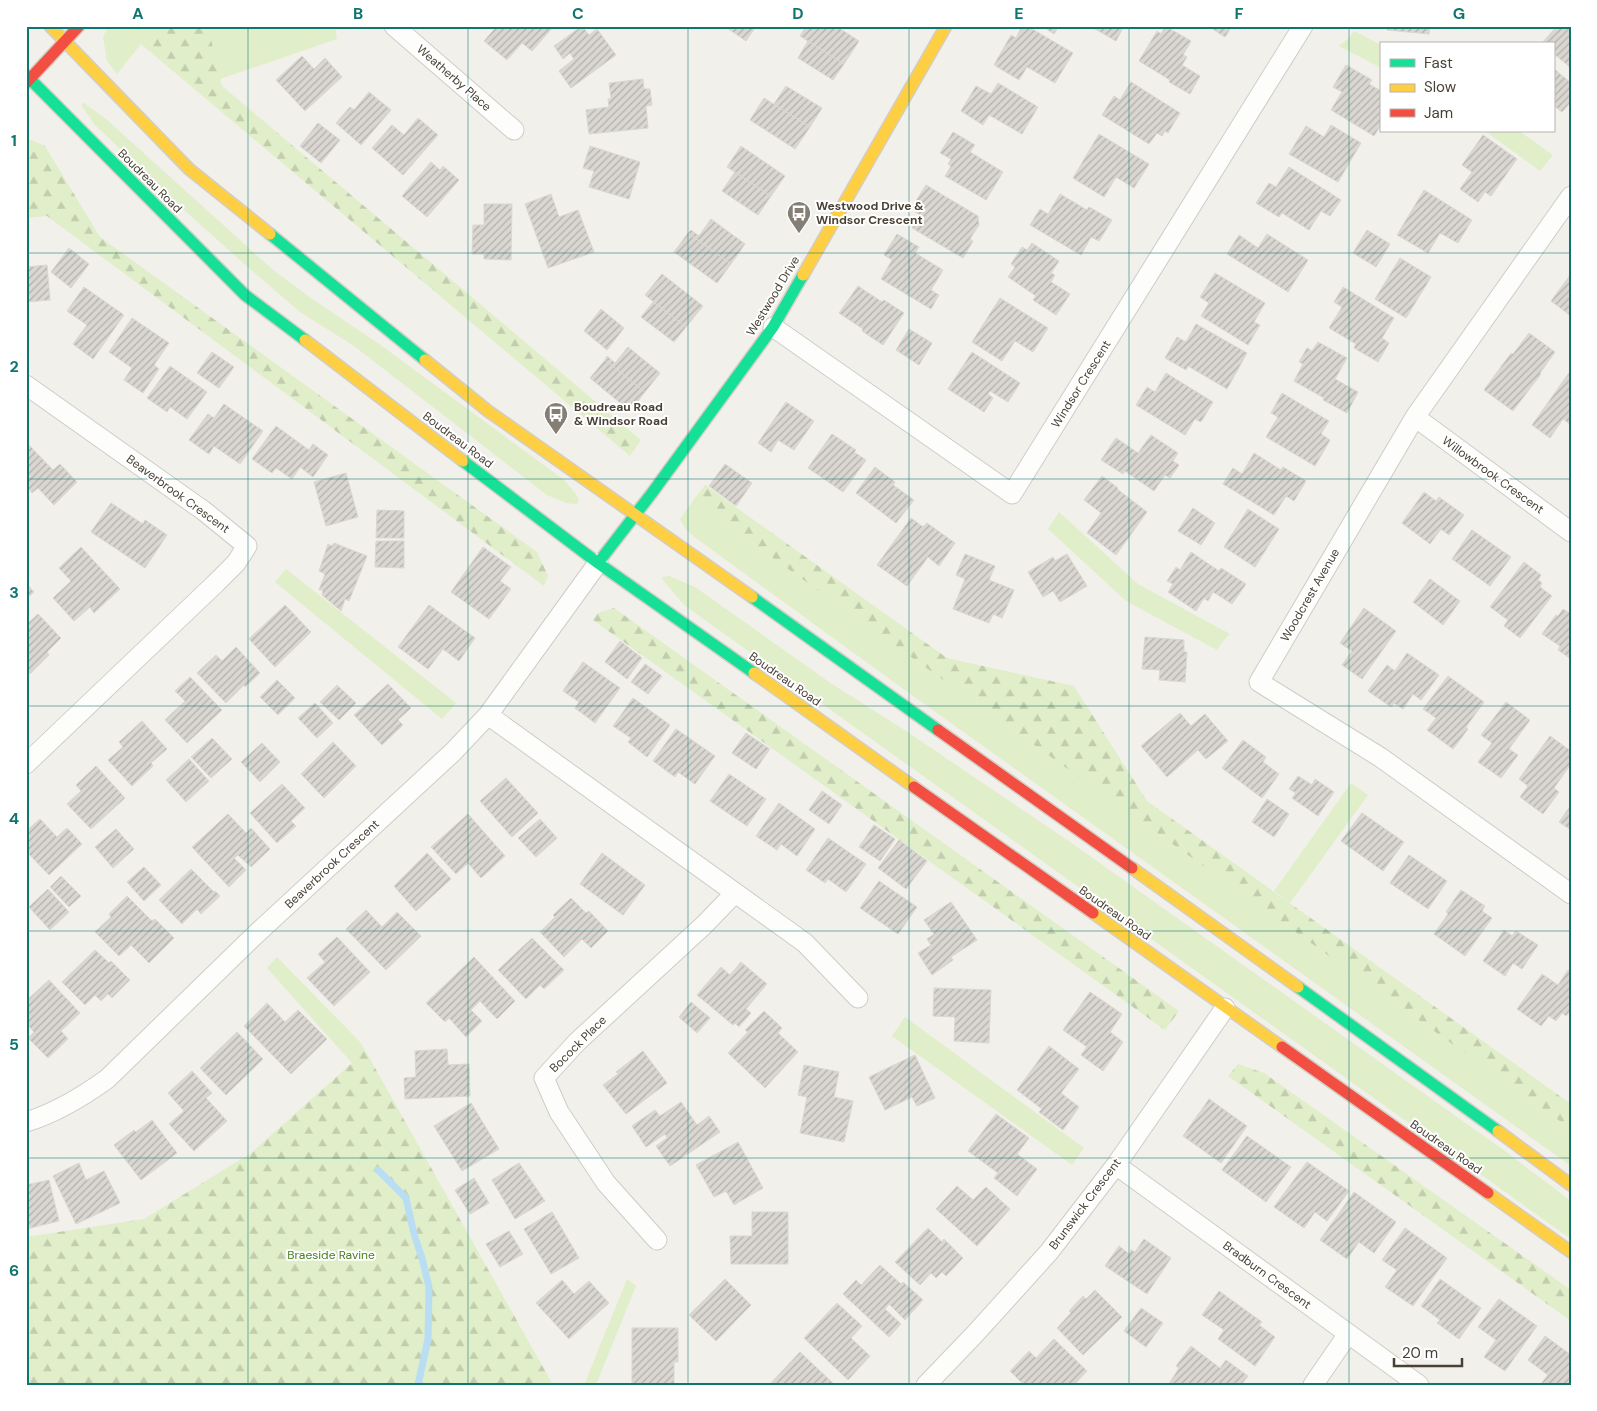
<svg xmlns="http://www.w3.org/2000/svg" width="1597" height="1411" font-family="'DM Sans',sans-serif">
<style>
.green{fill:#e0eec9}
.forest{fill:url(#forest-firs)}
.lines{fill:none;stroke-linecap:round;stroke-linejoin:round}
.stream{stroke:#b9ddf3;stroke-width:7}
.building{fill:url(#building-hatch);stroke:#dad7d1}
.street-casing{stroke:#ceccc7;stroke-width:21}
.fast-casing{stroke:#d3cec3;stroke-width:14}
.slow-casing{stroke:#d3cec3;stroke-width:14}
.jam-casing{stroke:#d3cec3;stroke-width:14}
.street{stroke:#fdfdfc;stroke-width:19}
.fast{stroke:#16e098;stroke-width:11}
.slow{stroke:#ffcf43;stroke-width:11}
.jam{stroke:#f24e42;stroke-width:11}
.grid{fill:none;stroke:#0f766e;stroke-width:1;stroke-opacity:0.55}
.labels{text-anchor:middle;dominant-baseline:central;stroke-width:4;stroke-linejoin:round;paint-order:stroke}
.street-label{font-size:12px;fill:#494136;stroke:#fff}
.poi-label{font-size:12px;font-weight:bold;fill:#494136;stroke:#fff;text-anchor:start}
.park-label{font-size:12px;fill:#498024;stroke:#fff}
.neatline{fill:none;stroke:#0f766e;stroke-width:2}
.grid-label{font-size:16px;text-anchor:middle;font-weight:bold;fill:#0f766e}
</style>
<defs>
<pattern id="forest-firs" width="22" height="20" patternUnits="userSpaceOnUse" patternTransform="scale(1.25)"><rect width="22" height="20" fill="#e0eec9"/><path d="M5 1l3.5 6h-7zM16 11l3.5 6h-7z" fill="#c2cdad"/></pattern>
<pattern id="building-hatch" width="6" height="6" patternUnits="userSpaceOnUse" patternTransform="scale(1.25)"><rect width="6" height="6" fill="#dad7d2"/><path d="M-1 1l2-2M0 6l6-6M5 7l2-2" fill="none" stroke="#b3b0ab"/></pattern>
</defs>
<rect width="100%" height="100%" fill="#f2f0eb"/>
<path class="green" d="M108 26H158L141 44 117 74 107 61 103 37Z
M242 26H335L337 39 220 79 208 27Z
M1354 31 1381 45V68L1339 46 1349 38Z
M82 103H84L106 119 272 269 308 296 382 346 564 480 576 494 579 501 576 504 566 503 547 495 354 346 300 312 242 262 182 208 95 125 82 106Z
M1485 131H1519L1553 155 1540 171Z
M693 501 1571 1129V1166L895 683 693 536 685 528 680 519Z
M1059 512 1138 584 1230 634 1223 641 1217 650 1126 601 1048 529Z
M286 569 456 703 442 719 275 582Z
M669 576 695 587 832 684 906 731 1073 844 1505 1151 1571 1201V1239L684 605 663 580 662 577Z
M1351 783 1368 795 1290 903 1274 891Z
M277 957 361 1043 352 1063 267 968Z
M905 1017 1084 1148 1072 1165 892 1036Z
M627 1279 636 1286 596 1385H584Z"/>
<path class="forest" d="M158 26H208L222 86 641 440 630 456 141 44Z
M26 138 45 146 100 237 537 552 548 576 544 586 47 216 26 218Z
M705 485 947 658 1074 686 1147 801 1571 1104V1129L693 501Z
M614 608 1179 1011 1165 1030 593 620 598 613Z
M361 1043 553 1385H26V1237L144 1219 251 1153 352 1063Z
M1238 1064 1264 1073 1571 1290V1321L1228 1076Z"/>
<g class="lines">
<path class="stream" d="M378 1170 406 1198 414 1234 422 1258 429 1287 428 1339 418 1385"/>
</g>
<path class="building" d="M497 26H554L532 51 522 43 507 60 484 41Z
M582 26 589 35 597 29 616 55 571 88 559 71 574 59 570 53 563 59 554 46Z
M724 26H756L746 41Z
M806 26H836L859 41 844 64 800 36Z
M1022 26H1027L1073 53 1055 83 1027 67 1019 80 994 65 1011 35 1016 38Z
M1042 26H1059L1054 34Z
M1090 26H1124L1116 41Z
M1165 26 1191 41 1183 55 1187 57 1182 65 1200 76 1190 94 1169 82 1170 80 1139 61 1157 31 1161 34Z
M1208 26H1232L1225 37Z
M1388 26H1430L1429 34 1387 30Z
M1557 26H1565L1571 31V68L1553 53V44L1542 43Z
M808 41 844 64 833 80 798 58Z
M302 56 314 69 325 58 342 77 305 111 276 80Z
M1346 65 1372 80 1369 84 1381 91V125L1374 136 1331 110 1342 92 1333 87Z
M1553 68 1571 83V102L1562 112 1553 105Z
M643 79 644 89H650L652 105 646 106 648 128 589 134 586 110 609 107 608 99H611L609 83Z
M1131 82 1180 113 1168 133 1165 131 1162 136 1157 133 1149 144 1102 115 1114 96 1120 100Z
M998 83 1038 107 1022 134 989 115 983 125 961 111 976 86 991 94Z
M786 86 822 108 810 127 774 104Z
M369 92 391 110 361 145 336 123 350 107 354 110Z
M764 98 810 127 795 149 750 120Z
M418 118 438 135 403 175 372 148 392 125 404 135Z
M318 123 340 140 321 163 300 146Z
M1331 125 1361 143 1338 182 1289 154 1306 126 1324 137Z
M953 132 975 145 970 152 1003 172 986 200 945 176 951 166 948 164 951 159 940 153Z
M1099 134 1149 164 1134 188 1116 177 1104 197 1073 178Z
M1483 135 1517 159 1491 196 1485 192 1478 202 1460 189 1472 172 1462 165Z
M590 146 640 162 629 199 589 187 594 171 583 168Z
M741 146 785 176 771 196 727 167Z
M431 162 440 170 443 166 459 180 427 217 402 196Z
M1289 167 1341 200 1330 216 1321 211 1309 230 1282 213 1279 217 1256 203 1269 183 1276 187Z
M735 172 771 196 758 215 722 191Z
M926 185 978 216 979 225 970 239 973 241 963 258 912 228 920 215 915 212 918 207 914 204Z
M1424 190 1472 220 1458 243 1440 233 1428 253 1397 235Z
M551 194 559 217 578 210 594 252 548 268 525 204Z
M1060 194 1087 210 1089 207 1112 220 1099 241 1091 237 1081 255 1030 225 1040 209 1048 214Z
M484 204H512L511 260 484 259V254H472L473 225H484Z
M711 219 745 244 731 264 688 233 691 230 699 236Z
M1367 230 1390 244 1376 267 1353 253Z
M688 233 731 264 717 283 674 252Z
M897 234 919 247 915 253 943 270 931 290 939 295 931 309 881 279 892 260 884 255Z
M1267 234 1308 260 1288 292 1227 254 1239 235 1258 248Z
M1032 243 1059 261 1051 273 1055 275 1051 282 1070 294 1056 315 1033 300 1036 296 1008 277 1015 267 1011 264 1022 247 1027 250Z
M69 248 89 264 71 288 51 272Z
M1400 258 1431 277 1406 318 1375 299Z
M47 265 50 300 26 302V267Z
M1215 273 1265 303 1254 322 1260 325 1248 345 1201 316 1209 303 1200 297Z
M662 274 703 306 686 327 645 295Z
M1571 274V316L1551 301Z
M858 286 882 302 884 300 904 313 883 345 862 331 863 329 839 313Z
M84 287 124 315 93 359 73 344 87 325 67 311Z
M1343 287 1394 318 1382 338 1389 343 1378 362 1354 348 1356 344 1329 328 1342 307 1334 302Z
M1000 298 1048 328 1033 352 1015 341 1002 361 972 342Z
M653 302 686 327 674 342 641 317Z
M601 309 624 328 607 350 584 331Z
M132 318 169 343 154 365 159 369 143 393 124 380 132 368 109 352Z
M1196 324 1247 353 1227 389 1188 366 1186 370 1165 358 1177 337 1186 342Z
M909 329 932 343 919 365 896 350Z
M1529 333 1555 352 1540 373 1541 374 1513 411 1484 390 1511 353 1513 354Z
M1318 342 1347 358 1335 379 1358 392 1347 413 1323 400 1324 398 1294 381 1303 364 1299 362 1307 348 1312 351Z
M628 347 660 373 645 392 605 360 607 356 615 363Z
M212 352 234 367 219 388 197 373Z
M972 352 1020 383 1008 402 990 391 988 394 993 398 984 412 948 389Z
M605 360 645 392 630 411 590 378Z
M170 366 207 392 187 419 170 407 167 412 147 398Z
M1571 370V425L1563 419 1550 438 1532 425Z
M1166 373 1213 402 1201 422 1195 419 1185 435 1136 405 1147 387 1155 392Z
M1282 393 1329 421 1321 434 1330 440 1315 466 1266 437 1278 417 1271 413Z
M786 402 814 421 794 450 778 440 771 452 758 443Z
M224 404 263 431 240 464 214 446 209 454 189 440 208 414 214 418Z
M276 426 309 450 313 444 328 455 313 477 300 467 292 479 276 468 272 473 252 459Z
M832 434 856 450 854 452 866 460 843 492 808 468Z
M1151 435 1178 453 1173 461 1179 465 1170 478 1165 475 1154 491 1125 471 1123 474 1101 460 1116 438 1138 453Z
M26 442 53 470 60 464 77 482 54 505 38 488 32 493 26 486Z
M1254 453 1281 470 1283 467 1306 481 1294 501 1286 496 1274 515 1223 484 1233 468 1242 474Z
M725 464 752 483 736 506 709 486Z
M875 467 895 482 893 485 914 500 896 523 856 493Z
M346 473 358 517 326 526 314 482Z
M1102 476 1118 488 1117 489 1147 512 1116 555 1087 533 1101 513 1084 500Z
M1424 492 1436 501 1439 497 1464 515 1449 535 1441 529 1430 544 1402 523Z
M111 503 143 524 145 520 167 535 145 568 91 532Z
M1193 508 1215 523 1201 545 1178 531Z
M1248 509 1279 529 1255 567 1224 547Z
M377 510 404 511V538H376Z
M911 518 923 527 927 523 955 543 939 566 928 557 907 586 877 565Z
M1472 530 1511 557 1490 586 1452 559Z
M376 541H404V568L375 567Z
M334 543 367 556 349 601 345 599 341 611 322 595 323 590H319L325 574 319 571 328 544 332 546Z
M81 547 120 589 94 613 90 607 74 621 53 598 71 581 59 568Z
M483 547 511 567 500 581 511 589 489 619 451 592Z
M1191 552 1219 571 1221 568 1246 584 1232 604 1213 592 1208 601 1204 598 1196 611 1168 592 1173 584 1167 581 1176 567 1180 570Z
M965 554 995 566 989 580 1014 590 1002 618 993 614 989 623 953 609 965 579 956 575Z
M1067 554 1087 586 1060 602 1053 591 1043 597 1028 572 1053 557 1055 561Z
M1524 562 1541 575 1538 580 1542 583 1540 587 1552 596 1520 638 1504 626 1508 620 1490 607Z
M1430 579 1460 601 1443 625 1413 602Z
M26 583 34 592 26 599Z
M285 605 311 632 275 667 249 639Z
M429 605 475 638 459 661 443 649 428 669 398 647Z
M1364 608 1396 631 1362 679 1342 665 1352 651 1340 643Z
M1563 609 1571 614V659L1558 650 1560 646 1542 634 1556 615 1558 616Z
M38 614 61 638 47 652 49 655 30 674 26 670V625Z
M1145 637 1184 640V652H1187L1185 682 1159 680 1160 670 1142 669Z
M620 641 642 658 627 679 605 662Z
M236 647 260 673 245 687 244 685 226 703 197 673 216 655 222 661Z
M1407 653 1439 675 1421 700 1413 694 1403 709 1394 703 1391 707 1368 691 1387 665 1395 671Z
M583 662 620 688 595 723 575 708 579 702 563 691Z
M645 664 662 676 648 694 631 682Z
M1448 676 1484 702 1466 727 1468 729 1453 749 1427 730 1436 718 1423 709Z
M190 677 222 710 187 743 165 720 185 701 175 691Z
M277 680 295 698 278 715 260 697Z
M388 684 411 708 398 720 403 725 382 745 354 715Z
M337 685 356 703 339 720 320 702Z
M633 698 670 725 647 757 628 742 631 738 613 726Z
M1506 702 1530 720 1509 749 1518 755 1501 778 1478 762 1492 743 1481 735Z
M315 703 333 723 317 738 298 718Z
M1180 713 1191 726 1205 714 1228 741 1206 759 1198 750 1167 777 1141 746Z
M142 721 167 749 151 763 153 766 132 786 108 760 123 747 119 742Z
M676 729 715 756 695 784 678 772 675 777 653 761Z
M746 733 770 749 756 769 732 753Z
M1550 736 1571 751V764L1554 788 1559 792 1543 814 1520 797 1528 786 1519 779Z
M212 738 232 759 211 778 191 757Z
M1243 740 1266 757 1263 762 1279 774 1262 798 1222 768Z
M333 742 356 766 324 798 301 774Z
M262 743 280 762 260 782 241 762Z
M189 759 209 781 186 802 166 780Z
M96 766 125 798 91 829 67 804 81 791 76 785Z
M729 774 766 799 747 826 710 801Z
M1298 776 1312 785 1315 779 1334 792 1318 816 1292 798 1296 793 1289 789Z
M506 778 538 813 512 837 480 801Z
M282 784 305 808 291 821 296 826 277 843 250 813Z
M822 791 842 805 829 824 809 810Z
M1267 799 1289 814 1274 837 1252 822Z
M779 803 815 829 797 856 781 844 777 850 756 836Z
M1571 805V830L1559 822Z
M1362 813 1404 842 1383 871 1341 841Z
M228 814 246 833 251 828 270 849 251 867 238 855 234 858 246 870 229 887 192 847Z
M468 814 505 856 481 878 468 863 456 874 431 847Z
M40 819 57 837 67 828 82 844 49 875 26 851V831Z
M540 819 557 838 536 857 518 838Z
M874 825 895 839 880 861 859 847Z
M116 829 134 849 113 868 95 847Z
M828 838 866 864 846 892 828 879 825 883 806 870Z
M899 840 927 861 906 889 878 868Z
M427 853 451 879 416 911 394 886Z
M602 853 645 885 623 915 580 884Z
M1409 855 1447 881 1428 909 1390 883Z
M144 867 161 885 144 901 127 882Z
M191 869 214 892 215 891 220 896 201 914 197 909 182 924 159 900Z
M61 876 81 896 69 907 50 887Z
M879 881 917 907 898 934 860 908Z
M48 889 69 912 50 930 29 907Z
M1461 890 1485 906 1482 911 1492 918 1465 956 1434 934 1448 914 1446 912Z
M127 896 152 921 155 919 174 938 149 963 131 945 119 956 95 932 111 917 109 914Z
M571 898 586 913 589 911 608 931 591 948 582 939 564 957 540 932 555 917 553 915Z
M951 902 977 940 951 957 953 960 932 975 918 953 931 945 927 939 934 934 924 920Z
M366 910 382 927 397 912 421 936 386 970 346 929Z
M1504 930 1512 936 1516 931 1538 945 1522 969 1513 963 1505 976 1483 961Z
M337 937 370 972 334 1006 307 978 325 962 318 954Z
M532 938 564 970 544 989 540 985 526 999 498 970Z
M95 950 109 963 111 961 130 980 112 998 108 994 101 1001 95 995 85 1005 62 982Z
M474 957 515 1001 497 1019 480 1001 471 1010 482 1021 466 1037 449 1018 445 1022 426 1003Z
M741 962 767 984 746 1009 751 1013 739 1027 735 1023 733 1025 697 995 721 967 730 975Z
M1568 970 1571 972V1010L1566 1016 1562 1013 1556 1021 1549 1016 1541 1026 1517 1009 1542 974 1558 985Z
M49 980 80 1013 61 1031 68 1039 48 1058 28 1038 34 1032 26 1023V1001Z
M934 988 991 990 989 1043 954 1041 955 1017 933 1016Z
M1090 992 1122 1014 1110 1032 1123 1042 1103 1071 1081 1055 1087 1047 1063 1030Z
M691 1002 710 1018 697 1033 679 1017Z
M267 1003 285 1022 298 1010 327 1039 291 1074 244 1026Z
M764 1011 782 1028 778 1033 798 1052 765 1088 728 1053 748 1032 745 1030Z
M237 1032 263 1059 226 1095 200 1068Z
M1049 1046 1079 1069 1061 1093 1079 1107 1063 1130 1039 1112 1042 1109 1017 1090Z
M447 1049 448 1065 469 1064 470 1096 405 1099 404 1078 416 1077 415 1051Z
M643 1051 667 1083 626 1114 603 1085 618 1074 616 1072Z
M915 1055 935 1098 917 1106 912 1097 885 1110 869 1077Z
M804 1065 839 1072 834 1097 853 1101 844 1142 800 1133 807 1097 798 1095Z
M192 1071 212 1093 206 1098 227 1121 194 1151 169 1124 184 1111 168 1093Z
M1209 1099 1247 1126 1221 1163 1183 1136Z
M681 1102 697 1125 709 1116 720 1132 670 1166 656 1146 667 1138 665 1134 646 1147 632 1126 655 1110 660 1116Z
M471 1103 499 1149 462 1171 434 1126Z
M996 1114 1029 1138 1017 1154 1037 1169 1017 1196 994 1178 998 1173 968 1151Z
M152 1120 177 1153 141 1180 114 1145 134 1130 136 1132Z
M1247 1136 1291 1167 1266 1202 1222 1170Z
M738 1142 763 1188 734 1205 726 1191 714 1197 696 1165Z
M1307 1162 1349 1191 1327 1221 1315 1212 1304 1228 1274 1207Z
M79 1163 86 1180 104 1171 120 1203 76 1224 53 1176Z
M519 1163 545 1201 515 1219 492 1180Z
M474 1178 489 1203 470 1214 455 1190Z
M49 1180 59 1221 26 1229V1185Z
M957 1186 973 1200 986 1187 1010 1209 977 1246 936 1209Z
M1354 1192 1396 1222 1374 1253 1359 1242 1347 1259 1320 1240Z
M552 1212 579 1258 551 1274 524 1229Z
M752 1212H788V1264H731L730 1236H752Z
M928 1228 942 1242 944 1239 963 1258 946 1276 942 1272 936 1278 931 1273 920 1285 895 1262Z
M1405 1228 1447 1258 1413 1306 1385 1287 1397 1270 1382 1260Z
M509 1231 523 1254 500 1267 486 1244Z
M1144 1239 1171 1258 1147 1294 1105 1266 1119 1246 1129 1254 1131 1250 1135 1252Z
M880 1265 901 1284 903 1282 923 1300 905 1320 889 1304 885 1309 901 1324 889 1337 843 1294 856 1280 861 1285Z
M725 1279 751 1305 716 1341 689 1315Z
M1440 1279 1481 1308 1459 1339 1437 1323 1440 1320 1421 1306Z
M562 1280 574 1294 589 1281 609 1303 569 1339 536 1303Z
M1095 1290 1122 1317 1083 1355 1057 1328 1071 1313 1069 1311 1083 1296 1086 1299Z
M1219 1291 1262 1322 1259 1325 1275 1337 1255 1366 1218 1339 1224 1330 1202 1315Z
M1499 1299 1537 1326 1505 1371 1484 1357 1496 1340 1478 1327Z
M837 1303 862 1326 851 1338 870 1356 848 1380 804 1338Z
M1141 1308 1163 1323 1146 1347 1124 1331Z
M632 1328H678V1362H674V1385H632Z
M1545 1336 1571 1355V1385H1540L1548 1375 1528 1360Z
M1054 1339 1087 1371 1074 1385H1024L1010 1371 1029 1351 1036 1358Z
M1191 1346 1220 1368 1226 1360 1248 1376 1241 1385H1168L1179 1368 1176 1366Z
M800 1352 835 1385H769Z"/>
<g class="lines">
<g class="street-casing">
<path id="street" d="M394 26 514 130
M1571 196 1415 417 1259 682 1380 757 1571 894
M773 327 1012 494 1303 26
M26 385 204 511 247 546 236 563 216 583 26 764
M1415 417 1571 532
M488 715 805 943 858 998
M26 1122C56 1113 82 1097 107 1079L254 936 453 752 488 715 598 563
M1116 1165 1419 1385
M657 1240 606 1183 559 1112 544 1078 577 1042 704 925 735 893
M926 1385 974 1335 1049 1252 1116 1165 1225 1008
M1313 1385 1348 1334"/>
</g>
<g class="fast-casing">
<path id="fast" d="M26 75 245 295 305 340
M270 234 425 360
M463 461 598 563 754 673
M598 563 652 493 773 327 803 275
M752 597 938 730
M1298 987 1498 1131"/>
</g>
<g class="slow-casing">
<path id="slow" d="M50 26 189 169 270 234
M803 275 946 26
M305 340 463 461
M425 360 488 411 752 597
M754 673 914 787
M1132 868 1298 987
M1093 913 1282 1047
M1498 1131 1571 1185
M1488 1193 1571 1252"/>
</g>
<g class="jam-casing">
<path id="jam" d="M26 83 79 26
M938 730 1132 868
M914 787 1093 913
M1282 1047 1488 1193"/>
</g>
<use href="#street" class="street"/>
<use href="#fast" class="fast"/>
<use href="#slow" class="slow"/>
<use href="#jam" class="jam"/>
</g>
<path class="grid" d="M248 26V1385M468 26V1385M688 26V1385M909 26V1385M1129 26V1385M1349 26V1385M26 253H1571M26 479H1571M26 706H1571M26 931H1571M26 1158H1571"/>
<defs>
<g id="bus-pin" transform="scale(1.25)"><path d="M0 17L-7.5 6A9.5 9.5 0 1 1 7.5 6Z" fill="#847e75" stroke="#fff"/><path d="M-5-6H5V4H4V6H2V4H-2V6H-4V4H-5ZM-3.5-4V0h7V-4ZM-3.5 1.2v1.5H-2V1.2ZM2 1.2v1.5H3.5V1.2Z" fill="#fff"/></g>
</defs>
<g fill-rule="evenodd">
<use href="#bus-pin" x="799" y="213"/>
<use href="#bus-pin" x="556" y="414"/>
</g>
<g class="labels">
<g class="street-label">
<text transform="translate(454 78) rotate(41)">Weatherby Place</text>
<text transform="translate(150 181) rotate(45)">Boudreau Road</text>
<text transform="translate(773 296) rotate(-59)">Westwood Drive</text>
<text transform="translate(1081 384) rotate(-58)">Windsor Crescent</text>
<text transform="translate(458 440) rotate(37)">Boudreau Road</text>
<text transform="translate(1493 475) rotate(36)">Willowbrook Crescent</text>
<text transform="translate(178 494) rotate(36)">Beaverbrook Crescent</text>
<text transform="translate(1310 595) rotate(-60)">Woodcrest Avenue</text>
<text transform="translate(785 679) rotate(35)">Boudreau Road</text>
<text transform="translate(332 864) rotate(-43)">Beaverbrook Crescent</text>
<text transform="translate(1115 913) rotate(35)">Boudreau Road</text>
<text transform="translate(578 1044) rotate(-45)">Bocock Place</text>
<text transform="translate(1446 1147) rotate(35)">Boudreau Road</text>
<text transform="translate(1085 1204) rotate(-53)">Brunswick Crescent</text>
<text transform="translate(1267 1275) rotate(36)">Bradburn Crescent</text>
</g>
<g class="poi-label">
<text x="816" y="206">Westwood Drive &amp;<tspan x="816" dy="14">Windsor Crescent</tspan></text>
<text x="574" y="407">Boudreau Road<tspan x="574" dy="14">&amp; Windsor Road</tspan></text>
</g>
<g class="park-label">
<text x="331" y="1255">Braeside Ravine</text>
</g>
</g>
<rect width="1597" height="1411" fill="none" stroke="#ffffff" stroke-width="55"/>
<rect x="1380" y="42" width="175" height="90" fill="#ffffff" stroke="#b6b3af"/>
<rect x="1390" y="59" width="25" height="8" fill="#16e098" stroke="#b6b3af"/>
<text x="1424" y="68" font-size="15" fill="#494136">Fast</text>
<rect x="1390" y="84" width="25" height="8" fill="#ffcf43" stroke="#b6b3af"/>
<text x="1424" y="92" font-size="15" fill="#494136">Slow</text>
<rect x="1390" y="109" width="25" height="8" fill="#f24e42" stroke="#b6b3af"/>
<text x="1424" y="118" font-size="15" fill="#494136">Jam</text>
<path d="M1394 1358v8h68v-8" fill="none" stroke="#494136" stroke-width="2.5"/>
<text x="1402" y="1358" font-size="15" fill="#494136" stroke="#ffffff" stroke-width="4" paint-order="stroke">20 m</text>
<rect x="28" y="28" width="1542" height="1356" class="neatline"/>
<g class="grid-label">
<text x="138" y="19">A</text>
<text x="358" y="19">B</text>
<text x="578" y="19">C</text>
<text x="798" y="19">D</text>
<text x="1019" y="19">E</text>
<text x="1239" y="19">F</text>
<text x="1459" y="19">G</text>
<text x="14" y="146">1</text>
<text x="14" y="372">2</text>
<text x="14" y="598">3</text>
<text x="14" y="824">4</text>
<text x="14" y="1050">5</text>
<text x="14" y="1276">6</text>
</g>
</svg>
